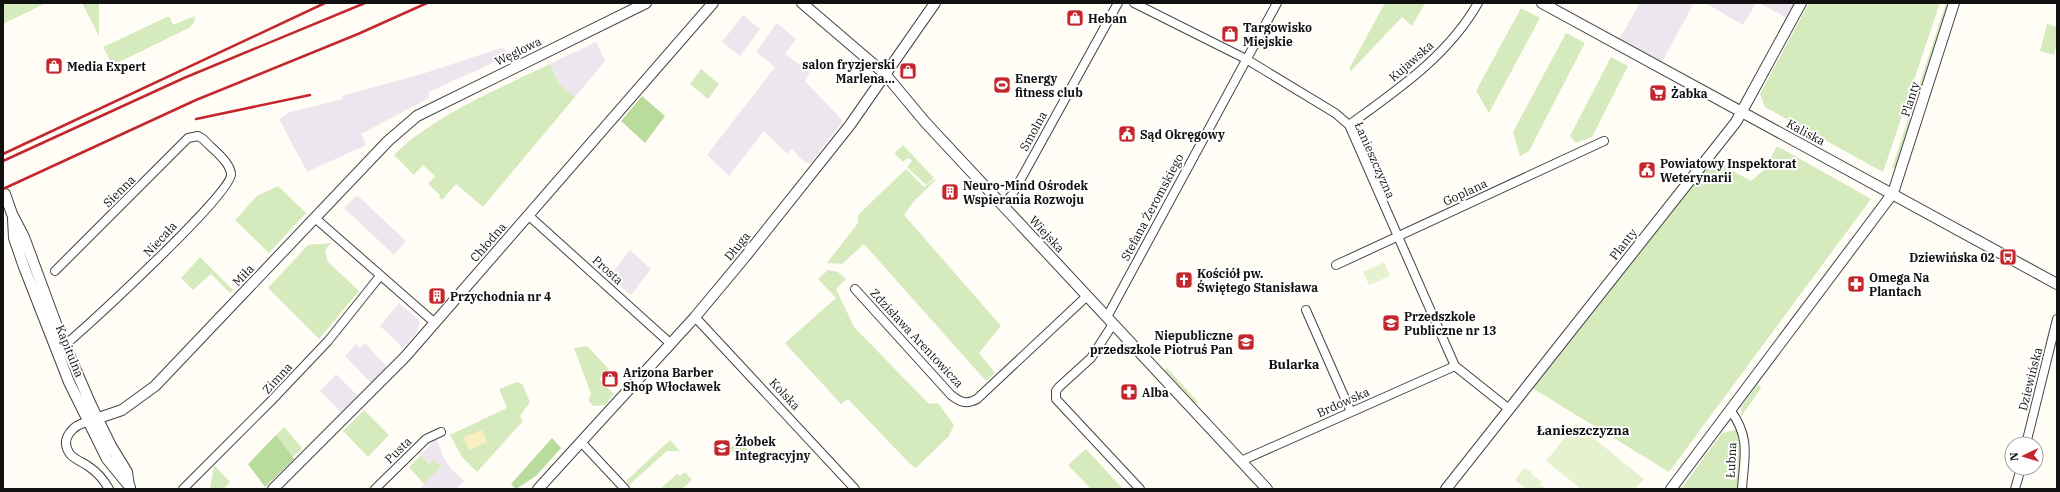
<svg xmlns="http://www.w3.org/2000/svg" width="2060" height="492" font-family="'IBM Plex Serif',serif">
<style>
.industrial{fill:#eee6ef}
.green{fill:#d5ebbd}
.forest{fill:#b9dc9c}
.sand{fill:#fbeec1}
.pitch{fill:#e6f2cf}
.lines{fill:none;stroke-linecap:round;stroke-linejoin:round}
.minor-casing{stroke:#444;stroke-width:10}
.tertiary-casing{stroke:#444;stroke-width:12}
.minor{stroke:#fff;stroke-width:8}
.tertiary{stroke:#fff;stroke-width:10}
.rail{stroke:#c4262e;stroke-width:2.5}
.labels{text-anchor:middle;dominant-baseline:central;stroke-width:4;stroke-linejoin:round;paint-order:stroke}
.poi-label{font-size:12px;font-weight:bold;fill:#111;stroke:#fff;text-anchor:start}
.street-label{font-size:12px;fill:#111;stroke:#fff}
.neighbourhood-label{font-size:13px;font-weight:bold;fill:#111;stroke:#fff}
</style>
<rect width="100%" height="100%" fill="#fffdf5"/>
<path class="industrial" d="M1640 3H1694L1661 64 1617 43Z
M1705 3H1756L1743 25Z
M1759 3H1795L1787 18Z
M743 15 760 29 740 56 722 42Z
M777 23 796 39 785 54 810 72 805 81 843 121 810 164 803 161 792 149 787 154 764 131 729 176 707 155 775 67 756 52Z
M596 42 605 61 575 97 559 84 550 64Z
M504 47 508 56 429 92V98L361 134 366 145 307 172 279 119 290 112 343 99 342 96 428 72Z
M357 195 406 241 394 255 344 208Z
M630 250 651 269 631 295 609 277Z
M399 303 420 321 417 332 403 348 380 326Z
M365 343 387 367 371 383 345 356 356 344 360 348Z
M336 374 358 396 341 412 320 391Z
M436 438 443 456 451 469 464 481 456 489H419L424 484 430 464 421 455Z"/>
<path class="green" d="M3 3H46L3 24Z
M82 3H99V36Z
M1385 3H1425L1412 26 1402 17 1351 71 1349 69Z
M1809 3H1940L1883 172 1765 107 1760 94Z
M1946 3H1950L1896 169 1892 168Z
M1521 8 1540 18 1489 113 1476 91Z
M195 16 194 23 189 28 115 64 107 66 104 65 110 60 103 47 167 17H170L173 25Z
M2047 24 2057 27V42L2054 55 2040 51Z
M1566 33 1585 43 1529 151 1520 156 1513 132Z
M1611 57 1628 66 1592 137 1576 143 1570 136Z
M550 64 559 84 575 97 483 207 456 184 442 200 439 197 440 195 428 184 435 176 423 165 414 175 394 155C434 115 499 89 550 64Z
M701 69 719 84 708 99 690 84Z
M903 145 934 178 926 185 907 167 912 161 908 158 903 162 895 154 896 151Z
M1777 146 1871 199 1669 472 1529 386 1713 160 1751 181 1764 170Z
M906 169 924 187 935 179 936 180 914 201 904 215 1001 326 979 353 995 373 986 381 864 244 842 264 827 263 858 223V215Z
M278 186 306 213 269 253 235 220 257 196Z
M331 243 325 250 328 262 359 291 319 339 268 288 308 245Z
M200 257 233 290 230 293 211 274 193 290 181 278Z
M828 270 838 272 846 279 836 289 854 327 929 404 938 403 954 425 949 436 916 468 910 464 848 399 841 404 785 343 836 298 818 279Z
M587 346 609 369 599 379 614 394 605 405 593 406 588 400 591 394 574 348Z
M1166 367 1198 402 1195 404 1165 371Z
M517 382 522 384 530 402 520 416 523 421 477 472 462 457 450 435 507 408 499 389Z
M1758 384 1761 388 1741 417V407Z
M364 410 389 435 368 457 343 431Z
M284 427 302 448 292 458 276 435Z
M1739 429 1741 450 1737 489H1681L1722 433Z
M740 439 748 450 738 458 729 448Z
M670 440 680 451H667L629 485 626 481Z
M1086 449 1123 489H1091L1068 465Z
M421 455 429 464 434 460 441 466 424 484 409 467Z
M214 465 230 482 224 489H210Z
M685 472 692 480 682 489H660L677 474 680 476Z"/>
<path class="forest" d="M642 96 665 116 645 143 621 121Z
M276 435 294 459 265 487 248 464Z
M552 438 561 448 536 476 516 489 511 484Z"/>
<path class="sand" d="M482 430 487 442 469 450 464 437Z"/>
<path class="pitch" d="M1384 262 1390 276 1369 285 1363 272Z
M1576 424 1644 479 1635 489H1581L1546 461Z
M1524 468 1532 472 1531 474 1542 482 1540 484 1546 489H1526L1515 480Z"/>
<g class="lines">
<g class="minor-casing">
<path id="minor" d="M1134 3 1246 59 1335 113 1349 125 1455 366 1509 409
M1349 125C1397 90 1448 56 1478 3
M1002 205 1012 195 1118 3
M528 215 671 344
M315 218 435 323
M1336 265 1604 141
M55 271 188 138 198 136 203 139C211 148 230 161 231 174 234 192 87 326 65 345
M855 289 951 395C960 402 966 405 977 399L1087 296
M1306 310 1351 412
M695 317 855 489
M1107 317 1277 3
M1113 324 1091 358 1059 387 1056 391V399L1140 489
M1731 411C1751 439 1744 457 1742 489
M87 422C73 425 59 439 70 454 74 459 82 462 88 466 97 472 104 480 109 489
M581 442 625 489
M2026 444 2057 319
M1241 461 1455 366
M183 489 271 401 328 341 380 276
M375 489 426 439 441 432
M2015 489 2021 468"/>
</g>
<g class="tertiary-casing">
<path id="tertiary" d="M802 3 885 74 925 122 1267 489
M1542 3 2057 284
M5 194 12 214 24 237 58 329 91 405 111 446 127 472 129 486
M13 219 14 238 24 267 69 382 107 459 130 487
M87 422 122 410 155 386 388 141 417 116 646 3
M273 489 405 357 713 3
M538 489 695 317 745 257 850 125 935 3
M1446 489 1736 122 1801 3
M1671 489 1893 193 1954 3"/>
</g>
<use href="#minor" class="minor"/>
<use href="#tertiary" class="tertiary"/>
<path class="rail" d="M196 119 310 95
M3 154 325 3
M3 161 184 78 365 3
M3 189 196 100 358 34 427 3"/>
</g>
<defs>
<g id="shop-square" transform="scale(0.9)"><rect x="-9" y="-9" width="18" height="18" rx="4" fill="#c4262e" stroke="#fff"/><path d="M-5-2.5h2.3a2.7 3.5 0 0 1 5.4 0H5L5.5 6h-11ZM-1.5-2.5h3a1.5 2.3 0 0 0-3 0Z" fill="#fff"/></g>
<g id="stadium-square" transform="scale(0.9)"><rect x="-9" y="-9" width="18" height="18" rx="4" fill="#c4262e" stroke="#fff"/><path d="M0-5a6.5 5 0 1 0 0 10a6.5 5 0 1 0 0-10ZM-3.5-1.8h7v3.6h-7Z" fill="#fff"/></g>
<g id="supermarket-square" transform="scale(0.9)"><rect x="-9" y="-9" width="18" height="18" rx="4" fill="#c4262e" stroke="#fff"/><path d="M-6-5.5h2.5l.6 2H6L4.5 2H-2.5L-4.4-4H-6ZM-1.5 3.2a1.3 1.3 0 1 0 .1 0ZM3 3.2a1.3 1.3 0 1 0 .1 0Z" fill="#fff"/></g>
<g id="civic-square" transform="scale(0.9)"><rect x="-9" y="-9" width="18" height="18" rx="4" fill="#c4262e" stroke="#fff"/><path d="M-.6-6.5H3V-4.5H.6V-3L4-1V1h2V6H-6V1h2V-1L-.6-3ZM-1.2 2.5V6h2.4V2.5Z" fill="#fff"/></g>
<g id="building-square" transform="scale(0.9)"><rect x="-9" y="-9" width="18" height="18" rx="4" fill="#c4262e" stroke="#fff"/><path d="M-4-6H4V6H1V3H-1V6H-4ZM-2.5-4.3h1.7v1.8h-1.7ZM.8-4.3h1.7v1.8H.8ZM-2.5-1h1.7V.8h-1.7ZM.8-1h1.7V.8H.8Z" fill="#fff"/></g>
<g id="bus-square" transform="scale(0.9)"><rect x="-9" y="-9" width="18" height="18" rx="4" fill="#c4262e" stroke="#fff"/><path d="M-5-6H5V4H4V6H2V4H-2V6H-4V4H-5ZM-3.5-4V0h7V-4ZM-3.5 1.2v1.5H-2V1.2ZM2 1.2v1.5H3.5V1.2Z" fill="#fff"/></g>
<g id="church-square" transform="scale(0.9)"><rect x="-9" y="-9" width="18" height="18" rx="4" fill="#c4262e" stroke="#fff"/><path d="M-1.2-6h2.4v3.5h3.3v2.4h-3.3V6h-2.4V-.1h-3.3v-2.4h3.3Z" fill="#fff"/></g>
<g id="pharmacy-square" transform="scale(0.9)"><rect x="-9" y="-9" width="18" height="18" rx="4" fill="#c4262e" stroke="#fff"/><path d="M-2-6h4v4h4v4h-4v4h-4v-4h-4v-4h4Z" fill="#fff"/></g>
<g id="school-square" transform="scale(0.9)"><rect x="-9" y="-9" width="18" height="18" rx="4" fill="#c4262e" stroke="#fff"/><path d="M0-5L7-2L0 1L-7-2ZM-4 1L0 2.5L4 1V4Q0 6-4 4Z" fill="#fff"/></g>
</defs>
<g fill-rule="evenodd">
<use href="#shop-square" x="1075" y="18"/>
<use href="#shop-square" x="1230" y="34"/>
<use href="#shop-square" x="54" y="66"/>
<use href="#shop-square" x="908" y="71"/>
<use href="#stadium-square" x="1002" y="85"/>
<use href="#supermarket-square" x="1658" y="93"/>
<use href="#civic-square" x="1127" y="134"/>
<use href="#civic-square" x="1647" y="170"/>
<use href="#building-square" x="950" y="192"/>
<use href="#bus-square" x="2008" y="257"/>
<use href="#church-square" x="1184" y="280"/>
<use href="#pharmacy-square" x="1856" y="284"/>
<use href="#building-square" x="437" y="296"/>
<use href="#school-square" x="1391" y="323"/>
<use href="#school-square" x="1246" y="342"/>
<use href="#shop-square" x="610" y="379"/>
<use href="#pharmacy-square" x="1129" y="392"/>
<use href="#school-square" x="722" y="448"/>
</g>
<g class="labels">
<g class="poi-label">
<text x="1088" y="18">Heban</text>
<text x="1243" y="27">Targowisko<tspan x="1243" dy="14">Miejskie</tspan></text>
<text x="895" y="64" text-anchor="end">salon fryzjerski<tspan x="895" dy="14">Marlena...</tspan></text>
<text x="67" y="66">Media Expert</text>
<text x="1015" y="78">Energy<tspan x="1015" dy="14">fitness club</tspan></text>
<text x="1671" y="93">Żabka</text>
<text x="1140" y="134">Sąd Okręgowy</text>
<text x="1660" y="163">Powiatowy Inspektorat<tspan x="1660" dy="14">Weterynarii</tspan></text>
<text x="963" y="185">Neuro-Mind Ośrodek<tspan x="963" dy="14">Wspierania Rozwoju</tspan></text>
<text x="1995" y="257" text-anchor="end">Dziewińska 02</text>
<text x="1197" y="273">Kościół pw.<tspan x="1197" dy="14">Świętego Stanisława</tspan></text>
<text x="1869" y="277">Omega Na<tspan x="1869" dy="14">Plantach</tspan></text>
<text x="450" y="296">Przychodnia nr 4</text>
<text x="1404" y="316">Przedszkole<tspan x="1404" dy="14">Publiczne nr 13</tspan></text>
<text x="1233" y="335" text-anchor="end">Niepubliczne<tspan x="1233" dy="14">przedszkole Piotruś Pan</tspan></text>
<text x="623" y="372">Arizona Barber<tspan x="623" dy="14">Shop Włocławek</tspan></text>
<text x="1142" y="392">Alba</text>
<text x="735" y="441">Żłobek<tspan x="735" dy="14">Integracyjny</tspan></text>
</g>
<g class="street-label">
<text transform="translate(518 51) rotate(-26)">Węglowa</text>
<text transform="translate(1411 61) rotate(-41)">Kujawska</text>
<text transform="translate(1910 99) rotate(-72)">Planty</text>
<text transform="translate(1033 131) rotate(-61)">Smolna</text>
<text transform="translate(1806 132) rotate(28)">Kaliska</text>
<text transform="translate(1375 160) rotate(66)">Łanieszczyzna</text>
<text transform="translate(119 191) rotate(-45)">Sienna</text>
<text transform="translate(1465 192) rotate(-25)">Goplana</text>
<text transform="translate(1152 207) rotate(-62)">Stefana Żeromskiego</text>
<text transform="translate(1047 234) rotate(47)">Wiejska</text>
<text transform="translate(160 239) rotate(-47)">Niecała</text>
<text transform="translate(488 242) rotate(-49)">Chłodna</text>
<text transform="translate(1623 244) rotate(-52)">Planty</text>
<text transform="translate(737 246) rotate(-51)">Długa</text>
<text transform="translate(608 270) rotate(42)">Prosta</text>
<text transform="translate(243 275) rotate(-46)">Miła</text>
<text transform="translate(917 338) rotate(47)">Zdzisława Arentowicza</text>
<text transform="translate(70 351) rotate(68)">Kapitulna</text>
<text transform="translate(277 378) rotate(-47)">Zimna</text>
<text transform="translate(2030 379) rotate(-76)">Dziewińska</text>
<text transform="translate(785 394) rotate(47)">Kolska</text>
<text transform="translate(1343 402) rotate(-24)">Brdowska</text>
<text transform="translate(398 450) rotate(-44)">Pusta</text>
<text transform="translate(1731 460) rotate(-87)">Łubna</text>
</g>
<g class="neighbourhood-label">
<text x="1294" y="364">Bularka</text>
<text x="1583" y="430">Łanieszczyzna</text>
</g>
</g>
<rect width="2060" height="492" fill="none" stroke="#111111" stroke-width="8"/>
<g transform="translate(2024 456) rotate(266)"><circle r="19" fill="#ffffff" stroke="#a0a0a0"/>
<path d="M0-3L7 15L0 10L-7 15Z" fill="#c4262e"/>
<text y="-6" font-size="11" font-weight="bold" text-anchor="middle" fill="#111111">N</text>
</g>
</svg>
